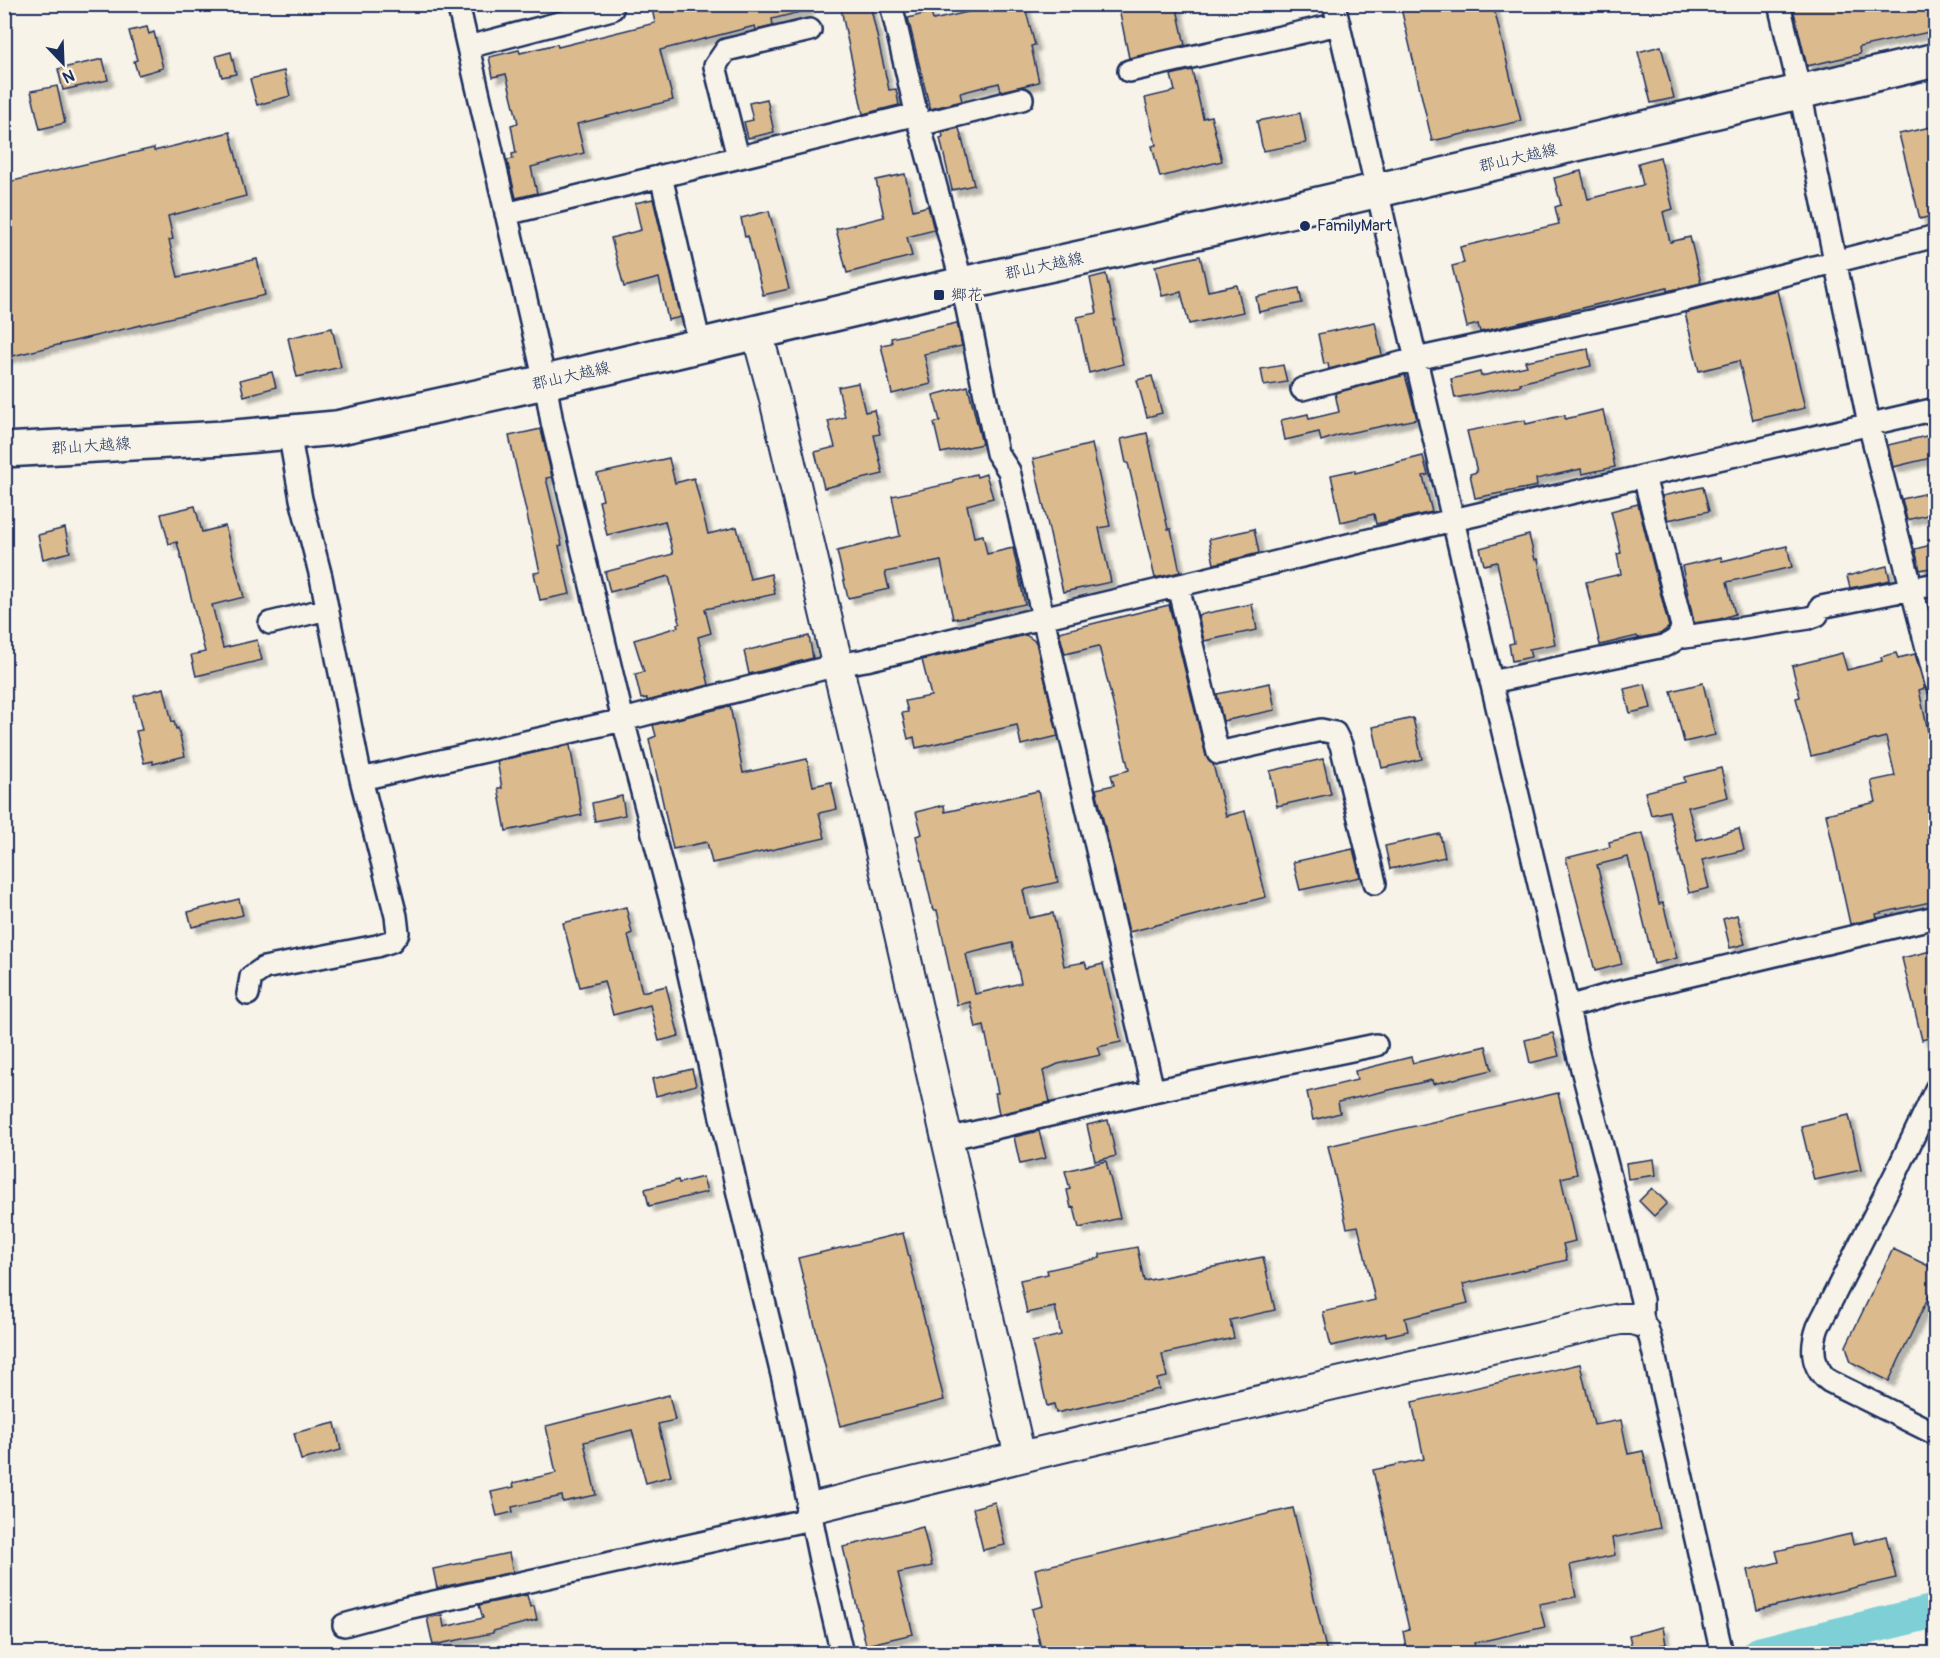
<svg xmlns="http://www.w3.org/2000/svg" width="1940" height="1658" font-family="Pangolin,'Klee One',sans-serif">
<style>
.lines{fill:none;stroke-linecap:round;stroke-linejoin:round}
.river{stroke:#7fd0d6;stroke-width:34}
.building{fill:#dbbb8e;stroke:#1b2f5e;stroke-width:1.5;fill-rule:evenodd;filter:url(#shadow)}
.street-casing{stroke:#1b2f5e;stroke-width:26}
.secondary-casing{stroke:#1b2f5e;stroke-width:34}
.primary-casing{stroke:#1b2f5e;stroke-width:38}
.street{stroke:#f7f3e8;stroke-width:21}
.secondary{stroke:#f7f3e8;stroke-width:30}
.primary{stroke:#f7f3e8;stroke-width:33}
.poi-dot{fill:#1b2f5e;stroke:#f7f3e8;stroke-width:2}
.labels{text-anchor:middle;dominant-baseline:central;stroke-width:4.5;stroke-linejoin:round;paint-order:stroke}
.street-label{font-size:16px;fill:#1b2f5e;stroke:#f7f3e8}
.poi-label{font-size:16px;fill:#1b2f5e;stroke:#f7f3e8;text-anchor:start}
</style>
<defs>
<filter id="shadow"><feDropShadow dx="5.5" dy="5.5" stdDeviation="1.5" flood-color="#0004"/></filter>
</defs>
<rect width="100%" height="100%" fill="#f7f3e8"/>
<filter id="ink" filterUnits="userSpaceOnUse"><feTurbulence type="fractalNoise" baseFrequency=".0167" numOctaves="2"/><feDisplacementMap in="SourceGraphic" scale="12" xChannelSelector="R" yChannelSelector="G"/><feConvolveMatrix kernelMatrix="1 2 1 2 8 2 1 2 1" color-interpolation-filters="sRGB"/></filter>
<g filter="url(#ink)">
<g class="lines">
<path class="river" d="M1758 1654 1936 1611"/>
</g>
<path class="building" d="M651 4H807L808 10 772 19 773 26 756 30 755 26 660 50 673 100 577 124 584 153 531 167 537 193 516 198 507 160 513 159 512 154 516 153 511 125 518 123 506 74 493 77 489 57 519 50 520 53 557 44 558 47 655 23Z
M840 4H870L889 90 896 89 899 105 863 114Z
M988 4H1024L1035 45 1031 46 1039 82 1001 91 999 83 960 93 962 101 930 109 908 18 931 12 933 20 989 7Z
M1118 4H1176L1185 45 1129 58Z
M1400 4H1493L1521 121 1432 141Z
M1792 4H1928L1934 31 1859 47 1860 54 1807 66Z
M147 27 149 34 154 32 163 68 138 75 134 61 137 60 129 31Z
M1661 46 1674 98 1651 103 1638 52Z
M231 52 236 74 222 77 216 56Z
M103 59 108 80 63 90 58 69Z
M1192 70 1203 118 1211 116 1222 161 1160 177 1152 146 1156 145 1145 98 1175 91 1171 75Z
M284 71 290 96 257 105 250 79Z
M57 86 65 123 40 129 31 91Z
M767 99 774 132 748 138 744 122 753 120 749 103Z
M1300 113 1306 143 1263 151 1257 121Z
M1935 126V215L1920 219 1899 134Z
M959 128 974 185 952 190 940 138 943 137 942 132Z
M230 132 246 196 168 216 173 239 169 240 178 277 257 259 265 295 4 358V183L154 148V151Z
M1660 157 1673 209 1663 212 1670 242 1690 237 1701 283 1667 291V288L1480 332 1478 324 1467 327 1452 266 1464 263 1460 247 1559 224 1555 207 1561 205 1554 178 1581 171 1588 199 1643 185 1638 163Z
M905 174 913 210 928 206 934 230 907 237 912 256 847 273 836 229 884 217 876 180Z
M653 199 681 317 668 320 659 278 624 287 611 238 641 230 635 203Z
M769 211 789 289 763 295 748 236 745 237 741 218Z
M1200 256 1208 291 1237 285 1243 312 1189 324 1181 292 1162 296 1155 266Z
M1106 274 1115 320H1113L1123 364 1089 373 1077 317 1097 313 1090 278Z
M1299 288 1302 303 1259 312 1256 297Z
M1777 290 1805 408 1753 420 1739 361 1699 371 1685 313Z
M1375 322 1382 355 1329 369 1328 363 1324 364 1318 334Z
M957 323 962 346 924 354 931 384 892 394 881 345 892 343 891 338Z
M332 328 341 367 297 377 288 338Z
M1588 349 1591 366 1520 383 1521 385 1455 398 1451 379 1480 372 1481 376 1527 366 1525 361Z
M1283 365 1287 382 1264 386 1261 369Z
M272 372 276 387 244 396 240 380Z
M1405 375 1417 419 1339 435 1321 441 1319 432 1285 440 1281 420 1308 414 1309 419 1339 412 1335 393Z
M1152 376 1162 413 1147 417 1137 380Z
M858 383 865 412 874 410 880 434 874 435 883 474 824 488 815 452 835 447 828 421 845 417 838 387Z
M968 386 982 444 941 453 934 423 940 421 933 395Z
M1603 410 1615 467 1582 474 1581 469 1536 479 1537 486 1475 498 1470 474 1477 472 1467 431 1525 420 1526 424 1565 415V419Z
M541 429 552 477 546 478 562 545 559 546 570 594 540 600 534 573 540 572 509 436Z
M1147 433 1168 529H1171L1180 572 1155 578 1128 463H1126L1121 439Z
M1935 434V457L1893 467 1888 445Z
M1092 444 1110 526 1099 528 1111 582 1063 592 1033 459Z
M1423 456 1428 475 1423 476 1432 512 1376 524 1374 514 1341 522 1331 475 1355 470V473Z
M669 458 675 483 694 478 708 534 737 527 750 579 771 574 775 594 705 609 711 633 698 637 709 685 647 701V698L641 699 635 674 644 672 634 640 678 627 677 624 680 623 669 576 610 592 605 572 673 554 665 521 607 535 599 501 603 500 597 474Z
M976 474 977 477 986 474 993 498 967 505 974 537 983 535 987 554 1013 548 1025 604 953 619 941 561 885 572 889 589 848 598 837 551 900 536 892 496 953 483V480Z
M1703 487 1709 511 1668 520 1662 496Z
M1935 491V513L1907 520 1902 499Z
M1638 504 1669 627 1660 634 1638 638 1637 636 1600 645 1586 582 1621 574 1617 554 1621 553 1611 511Z
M195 506 202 532 225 526 244 597 212 605 223 648 257 640 262 660 196 676 191 655 205 652 177 542 169 544 161 514Z
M65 528 70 552 43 559 38 535Z
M1254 529 1259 553 1214 564 1209 539Z
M1529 535 1535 560 1538 559 1555 644 1529 649 1531 657 1512 661 1509 644 1514 643 1497 562 1484 565 1480 548Z
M1935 544V567L1920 570 1915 549Z
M1787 546 1792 567 1727 582 1735 614 1720 619 1694 623 1682 566 1721 557 1722 561Z
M1887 566 1890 580 1850 588 1847 576Z
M1252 604 1257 630 1204 641 1198 615Z
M1169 605 1206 756 1213 764 1226 816 1245 811 1266 897 1129 932 1096 789 1114 785 1111 775 1129 770 1099 646 1065 654 1059 632Z
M1026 635 1036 642 1058 736 1021 745 1017 725 916 748 914 737 908 739 902 713 908 712 905 701 931 696 922 660Z
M809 636 813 658 749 674 744 651Z
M1842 653 1847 670 1882 661 1881 657 1896 653 1898 658 1915 654 1925 688 1919 690 1935 763V901L1876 914 1877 918 1850 924 1826 814 1876 802 1871 781 1895 776 1886 737 1811 756 1796 698 1800 697 1792 666Z
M1270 683 1275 710 1223 721 1217 694Z
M1703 683 1715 735 1684 742 1671 691Z
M1645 684 1651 708 1630 713 1624 689Z
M164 688 172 722 174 721 176 729 178 728 185 756 153 764V761L144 763 136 731 142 730 134 696Z
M730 706 743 773 807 759 813 786 831 782 837 809 819 813 825 838 712 863 707 842 673 849 649 739 656 736 653 725Z
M1413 718 1422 759 1382 768 1373 727Z
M570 745 582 815 506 831 498 788H502L497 761Z
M1323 759 1331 794 1277 806 1270 771Z
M1721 768 1728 797 1688 807 1697 840 1739 829 1744 850 1702 860 1709 888 1689 893 1669 811 1651 815 1645 792 1685 782 1684 777Z
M1038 791 1058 882 1023 890 1029 918 1053 913 1064 966 1085 962 1087 968 1103 964 1121 1042 1098 1047 1101 1055 1058 1064 1043 1071 1050 1102 999 1114 995 1093H998L984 1026 976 1028 970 1002 957 1005 937 910H933L916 836 922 834 916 812 944 805 945 812ZM1012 943 1021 983 975 994 966 954Z
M622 796 625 815 595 821 592 803Z
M1643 833 1659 904 1663 903 1677 958 1654 964 1628 857 1597 865 1622 964 1595 971 1566 858 1610 847 1609 842Z
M1440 834 1445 857 1390 869 1385 846Z
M1353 849 1360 877 1300 890 1293 862Z
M239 899 243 915 192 927 188 912Z
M626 907 632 933 628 935 642 992 666 986 679 1036 659 1041 650 1005 613 1015 604 981 580 987 563 923Z
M1737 915 1745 944 1730 948 1723 919Z
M1935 950V1036L1922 1040 1902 958Z
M1553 1033 1559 1056 1530 1063 1525 1040Z
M1486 1046 1492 1070 1433 1084 1432 1080 1338 1102 1340 1113 1313 1120 1307 1092 1357 1080 1355 1071 1411 1057 1413 1063Z
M692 1069 696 1085 656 1096 652 1079Z
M1558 1093 1577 1174 1561 1178 1575 1241 1563 1244 1567 1260 1463 1284 1468 1303 1405 1318 1408 1331 1386 1336V1333L1331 1346 1323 1312 1375 1300 1358 1226 1347 1228 1328 1146Z
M1849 1115 1861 1170 1814 1180 1801 1126Z
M1108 1120 1116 1156 1095 1161 1087 1125Z
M1039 1131 1046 1158 1020 1164 1014 1137Z
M1654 1159 1656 1175 1628 1179 1626 1163Z
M1106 1161 1120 1218 1079 1228 1074 1207 1071 1208 1067 1190 1070 1189 1065 1171Z
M703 1177 707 1192 649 1206 645 1189 678 1180 679 1183Z
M1652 1188 1667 1203 1654 1216 1639 1201Z
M903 1233 944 1400 840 1426 798 1258Z
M1137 1247 1144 1281 1263 1257 1275 1310 1230 1320 1234 1338 1162 1354 1167 1377 1157 1379 1159 1389 1056 1413 1054 1404 1047 1406 1032 1342 1061 1335 1055 1307 1027 1313 1020 1280 1048 1274 1047 1270 1100 1258V1254Z
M1893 1249 1935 1269V1283L1889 1381 1851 1362 1846 1346Z
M1580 1364 1594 1425 1621 1420 1628 1454 1643 1451 1660 1528 1612 1538 1615 1555 1570 1565 1576 1597 1539 1604 1545 1627 1474 1643 1476 1653H1407L1403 1631 1409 1629 1373 1470 1424 1459 1412 1402Z
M669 1395 675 1420 658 1424 671 1476 646 1483 632 1430 584 1442 596 1495 563 1502 562 1496 512 1507 513 1512 497 1516 491 1492 514 1487 513 1483 556 1473 546 1426Z
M335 1423 341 1450 301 1460 294 1433Z
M995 1502 1005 1545 983 1550 973 1508Z
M1293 1508 1327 1653H1042L1032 1609 1043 1606 1035 1569Z
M923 1527 932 1566 898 1573 913 1634 866 1645 843 1547Z
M1851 1534 1853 1544 1886 1536 1896 1578 1757 1610 1748 1570 1779 1562 1776 1551Z
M509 1553 513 1572 437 1588 433 1569Z
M527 1595 530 1607 534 1606 537 1620 493 1631V1633L433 1645 427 1618 442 1615 444 1627 483 1618 479 1605Z
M1663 1627 1666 1644 1633 1652 1629 1635Z"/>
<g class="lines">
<g class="street-casing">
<path id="street" d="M458 4 545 382 552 422 623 720 682 943 739 1198 783 1379 820 1560 842 1654
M891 4 917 116 962 284 997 453 1009 471 1153 1091
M1334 4 1453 520 1568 1007 1576 1046 1642 1300V1316L1639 1321 1647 1328 1651 1341 1722 1654
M1779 4 1800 92 1869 424 1936 683
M468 47 612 9 611 4
M1129 71 1339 24
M919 125 1022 99
M738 157 715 66 726 50 810 30
M661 176 700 345
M506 214 917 114
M1302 389 1416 359 1669 304 1936 236
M289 432 301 499 321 577 361 779
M1178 586 1218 753 1321 730 1335 733 1341 745 1375 883
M270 623 327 609
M1681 635 1685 637 1809 618 1817 615 1821 607 1936 584
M1491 682 1664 646C1675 641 1680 638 1682 626L1644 476
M248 994 251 977 264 968 377 946 392 941 398 933 396 916 361 779 623 720 837 665 866 660 1453 520 1936 409
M1568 1007 1615 993 1936 917
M1936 1089 1898 1169 1818 1327C1811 1347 1811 1367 1829 1381L1936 1434
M947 1139 1153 1091 1376 1045
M344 1625 407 1608 801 1521 811 1508"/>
</g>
<g class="secondary-casing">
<path id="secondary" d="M757 333 774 395 872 812 1020 1457
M811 1508C1080 1441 1350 1380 1620 1319H1634L1639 1321"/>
</g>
<g class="primary-casing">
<path id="primary" d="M4 450 224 438 336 428 545 382 962 284 1233 224 1936 60"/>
</g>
<use href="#street" class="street"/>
<use href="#secondary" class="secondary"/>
<use href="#primary" class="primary"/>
</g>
</g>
<g class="poi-dot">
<circle cx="1305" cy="226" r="6"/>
<rect x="933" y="289" width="12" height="12" rx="3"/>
</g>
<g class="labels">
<g class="street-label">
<text transform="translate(1518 158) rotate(-13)">郡山大越線</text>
<text transform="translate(1044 266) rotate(-12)">郡山大越線</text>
<text transform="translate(571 376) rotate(-13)">郡山大越線</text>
<text transform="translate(91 446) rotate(-4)">郡山大越線</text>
</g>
<g class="poi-label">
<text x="1317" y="226">FamilyMart</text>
<text x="951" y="295">郷花</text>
</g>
</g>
<rect width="1940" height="1658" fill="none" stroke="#f7f3e8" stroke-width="24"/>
<rect x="12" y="12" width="1916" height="1634" fill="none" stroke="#1b2f5e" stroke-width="2" filter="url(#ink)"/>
<g transform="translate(63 63) rotate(157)" stroke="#f7f3e8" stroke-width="4.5" paint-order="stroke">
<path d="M0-4.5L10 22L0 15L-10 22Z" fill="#1b2f5e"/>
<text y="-9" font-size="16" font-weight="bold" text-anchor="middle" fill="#1b2f5e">N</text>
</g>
</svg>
